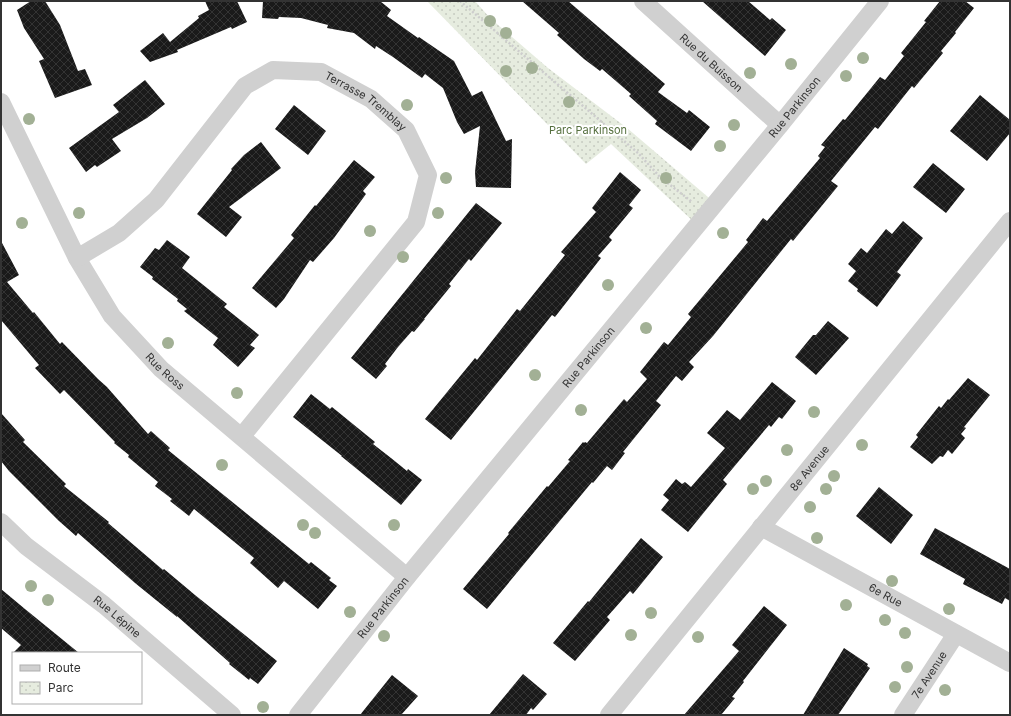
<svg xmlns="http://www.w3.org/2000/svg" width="1011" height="716" font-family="Inter,sans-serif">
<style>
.park{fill:url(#park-dots)}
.building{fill:url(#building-cross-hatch)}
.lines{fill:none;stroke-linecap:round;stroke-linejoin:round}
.path{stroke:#cdcdcd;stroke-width:2.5;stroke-dasharray:2 2;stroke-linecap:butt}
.minor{stroke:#d0d0d0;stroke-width:18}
.tree{fill:#a2b095}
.labels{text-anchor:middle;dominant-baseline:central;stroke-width:4;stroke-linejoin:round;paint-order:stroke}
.street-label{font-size:11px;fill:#333;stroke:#fff}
.park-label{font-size:11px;fill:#56703f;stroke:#fff}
</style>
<defs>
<pattern id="park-dots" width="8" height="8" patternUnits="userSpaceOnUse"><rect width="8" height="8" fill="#e6ecdf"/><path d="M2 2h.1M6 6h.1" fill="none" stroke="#c6cbc0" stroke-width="1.8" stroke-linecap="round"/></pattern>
<pattern id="building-cross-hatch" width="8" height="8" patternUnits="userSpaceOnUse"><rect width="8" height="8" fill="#1a1a1a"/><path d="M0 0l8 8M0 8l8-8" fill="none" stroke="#333"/></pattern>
</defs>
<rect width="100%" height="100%" fill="#fff"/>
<path class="park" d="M427 1H475L490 18 548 68 627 128 715 203 697 225 611 144 586 164Z"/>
<path class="building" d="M31 1H45L60 25 78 71 85 69 92 85 55 98 39 61 44 59 24 28 17 10Z
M205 1H237L247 22 232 29 231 27 177 50 178 52 150 62 140 51 163 33 170 42 199 18 198 16 209 10Z
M263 1H380L391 10 387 16 418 38 419 37 454 61 472 96 482 91 506 141 512 139 511 188 476 187 475 172 480 126 464 134 457 122 443 88 425 74 422 78 393 57 376 46 375 49 354 33 327 28 328 25 301 18 279 17 278 19 262 18Z
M522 1H568L665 84 658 92 687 113 689 110 710 127 691 151 655 124 657 121 629 96 631 94 602 69 600 71 584 59 557 35 559 33Z
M702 1H748L770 20 772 18 786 30 765 56Z
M940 1H965L974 8 955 32 956 33 941 51 943 53 914 88 912 86 878 129 875 127 831 181 838 186 793 241 791 239 713 336 689 362 694 367 682 381 676 376 656 401 661 405 623 452 625 453 612 470 607 466 593 483 592 482 487 609 463 589 509 534 508 533 547 486 548 487 570 461 568 460 583 442 584 443 585 442 587 443 624 399 627 402 647 379 640 372 664 342 668 345 691 317 688 314 748 242 746 240 763 218 767 221 820 158 818 156 825 147 821 145 843 119 845 120 880 77 885 80 904 56 901 53 926 22 924 21Z
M145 80 165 104 147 118 112 139 121 151 97 167 95 165 86 172 69 148 119 112 113 105Z
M980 95 1010 120V133L987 161 950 131Z
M294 105 326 131 308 155 275 129Z
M261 142 281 168 229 207 242 217 226 237 197 214 232 170 231 169 244 155Z
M354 160 375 177 363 191 366 194 334 238 313 262 310 260 284 299 276 308 252 288 294 238 291 235 315 205 316 206Z
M933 163 965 189 946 213 913 187Z
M620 172 641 190 629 205 633 208 609 237 612 240 598 256 601 258 555 317 552 315 528 345 515 361 451 440 425 419 475 358 477 360 517 309 520 311 565 255 561 252 596 212 592 208Z
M476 203 502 223 471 261 469 259 449 284 451 286 424 319H425L414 332 412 331 398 347 385 364 387 366 376 379 351 358Z
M903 221 923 238 897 272 901 275 877 307 857 291 858 289 848 281 856 271 848 264 861 248 867 253 886 229 892 234Z
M167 240 190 257 182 268 227 304 224 307 259 335 250 345 255 348 238 367 213 345 218 338 184 311 187 309 177 301 178 299 152 279 153 277 140 267 155 248 159 250Z
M1 241 19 275 7 282 33 313 34 312 60 344 62 342 98 379 107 387 148 434 151 431 170 448 168 450 309 564 311 562 331 578 329 580 337 586 318 609 284 581 278 588 250 563 254 558 194 509 189 516 170 501 172 499 155 486 158 482 128 457 129 455 114 443 115 442 64 390 60 394 35 368 39 365 1 320Z
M828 321 849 338 816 375 795 357 813 335H816Z
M968 378 990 395 964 427 966 428 961 434 965 438 952 454 948 450 943 457 940 456 932 464 910 447 918 437 916 435 939 406 941 408 948 399 949 400Z
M772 382 796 401 782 419 779 417 771 427 769 425 723 480 727 484 688 532 661 510 669 500 663 495 676 479 682 484 685 482 691 487 725 448 707 433 727 410 740 420Z
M311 394 330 409 332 407 375 442 373 444 391 458 407 471 408 469 422 480 401 505 341 456H342L293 417Z
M1 413 25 440 23 442 66 484 64 486 109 522 108 523 163 570 164 569 195 595 277 661 258 684 250 678 249 680 229 664 230 663 177 616V617L135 583 78 533 76 536 59 521 9 471 1 461Z
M879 487 913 515 891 544 856 516Z
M935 528 1010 569V601L1005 598 1002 604 963 584 965 579 920 554Z
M641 538 663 557 633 594 630 591 607 617 610 620 575 661 553 643 588 601 589 602Z
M1 589 25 609 79 653H13L21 645 1 628Z
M764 606 787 625 743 681 744 682 732 697 735 698 721 715H684L739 651 732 645Z
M844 648 868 664 867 666 870 668 838 715H803Z
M523 674 547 694 533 710 531 708 526 715H489Z
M392 675 418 696 401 715H360Z"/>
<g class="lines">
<path class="path" d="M460 1 638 153 660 177 692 202"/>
<g class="minor">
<path id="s1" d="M643 1 780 125"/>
<path id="s2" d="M1 102 77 258 112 316 161 369 407 577"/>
<path id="s3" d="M77 258 119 233 156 200 245 86 273 70 321 72 371 99 406 130 428 175 416 222 242 436"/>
<path id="s4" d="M1 522 26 546 104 605 232 715"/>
<path id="s5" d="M761 527 1010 663"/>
<path id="s6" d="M298 715 407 577 780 125 880 1"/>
<path id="s7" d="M609 715 1010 221"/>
<path id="s8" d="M903 715 956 634"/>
</g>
</g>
<g class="tree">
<circle cx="490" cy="21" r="6"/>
<circle cx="506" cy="33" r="6"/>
<circle cx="863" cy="58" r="6"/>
<circle cx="791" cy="64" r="6"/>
<circle cx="532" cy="68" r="6"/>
<circle cx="506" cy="71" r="6"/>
<circle cx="750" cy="73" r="6"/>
<circle cx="846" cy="76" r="6"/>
<circle cx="569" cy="102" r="6"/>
<circle cx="407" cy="105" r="6"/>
<circle cx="29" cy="119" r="6"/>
<circle cx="734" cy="125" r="6"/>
<circle cx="720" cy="146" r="6"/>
<circle cx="446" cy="178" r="6"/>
<circle cx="666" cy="178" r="6"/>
<circle cx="79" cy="213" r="6"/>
<circle cx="438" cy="213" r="6"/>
<circle cx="22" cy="223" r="6"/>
<circle cx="370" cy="231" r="6"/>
<circle cx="723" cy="233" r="6"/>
<circle cx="403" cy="257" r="6"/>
<circle cx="608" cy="285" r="6"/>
<circle cx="646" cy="328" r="6"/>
<circle cx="168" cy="343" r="6"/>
<circle cx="535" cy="375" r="6"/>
<circle cx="237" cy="393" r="6"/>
<circle cx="581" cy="410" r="6"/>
<circle cx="814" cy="412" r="6"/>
<circle cx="862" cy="445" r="6"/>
<circle cx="787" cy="450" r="6"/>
<circle cx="222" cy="465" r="6"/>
<circle cx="834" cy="476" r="6"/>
<circle cx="766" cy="481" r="6"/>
<circle cx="753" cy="489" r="6"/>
<circle cx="826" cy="489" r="6"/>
<circle cx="810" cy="507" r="6"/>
<circle cx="303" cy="525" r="6"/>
<circle cx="394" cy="525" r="6"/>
<circle cx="315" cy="533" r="6"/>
<circle cx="817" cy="538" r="6"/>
<circle cx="892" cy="581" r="6"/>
<circle cx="31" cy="586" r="6"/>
<circle cx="48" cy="600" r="6"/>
<circle cx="846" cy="605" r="6"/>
<circle cx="949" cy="609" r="6"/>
<circle cx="350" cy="612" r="6"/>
<circle cx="651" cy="613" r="6"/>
<circle cx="885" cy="620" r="6"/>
<circle cx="905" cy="633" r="6"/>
<circle cx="631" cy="635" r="6"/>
<circle cx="384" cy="636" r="6"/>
<circle cx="698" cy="637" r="6"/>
<circle cx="907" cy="667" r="6"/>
<circle cx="895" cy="687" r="6"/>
<circle cx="945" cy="690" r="6"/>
<circle cx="263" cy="707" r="6"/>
</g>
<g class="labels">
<g class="street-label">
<text stroke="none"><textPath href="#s1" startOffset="92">Rue du Buisson</textPath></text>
<text stroke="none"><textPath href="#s3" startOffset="377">Terrasse Tremblay</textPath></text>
<text stroke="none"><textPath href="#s6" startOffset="785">Rue Parkinson</textPath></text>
<text stroke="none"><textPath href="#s6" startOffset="461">Rue Parkinson</textPath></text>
<text stroke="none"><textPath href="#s2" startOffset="318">Rue Ross</textPath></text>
<text stroke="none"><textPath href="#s7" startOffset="318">8e Avenue</textPath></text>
<text stroke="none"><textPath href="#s5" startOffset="142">6e Rue</textPath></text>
<text stroke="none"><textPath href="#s6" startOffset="137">Rue Parkinson</textPath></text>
<text stroke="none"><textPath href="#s4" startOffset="150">Rue Lépine</textPath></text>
<text stroke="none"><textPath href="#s8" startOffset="48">7e Avenue</textPath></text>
</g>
<g class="park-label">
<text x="588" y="130">Parc Parkinson</text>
</g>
</g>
<rect width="1011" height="716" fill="none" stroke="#333333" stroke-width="4"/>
<rect x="12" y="652" width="130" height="52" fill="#ffffff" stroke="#adadad"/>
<rect x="20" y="665" width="20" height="6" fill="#d0d0d0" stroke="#adadad"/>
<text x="48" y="672" font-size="12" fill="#333333">Route</text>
<rect x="20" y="682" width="20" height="12" fill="url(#park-dots)" stroke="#adadad"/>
<text x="48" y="692" font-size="12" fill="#333333">Parc</text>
</svg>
